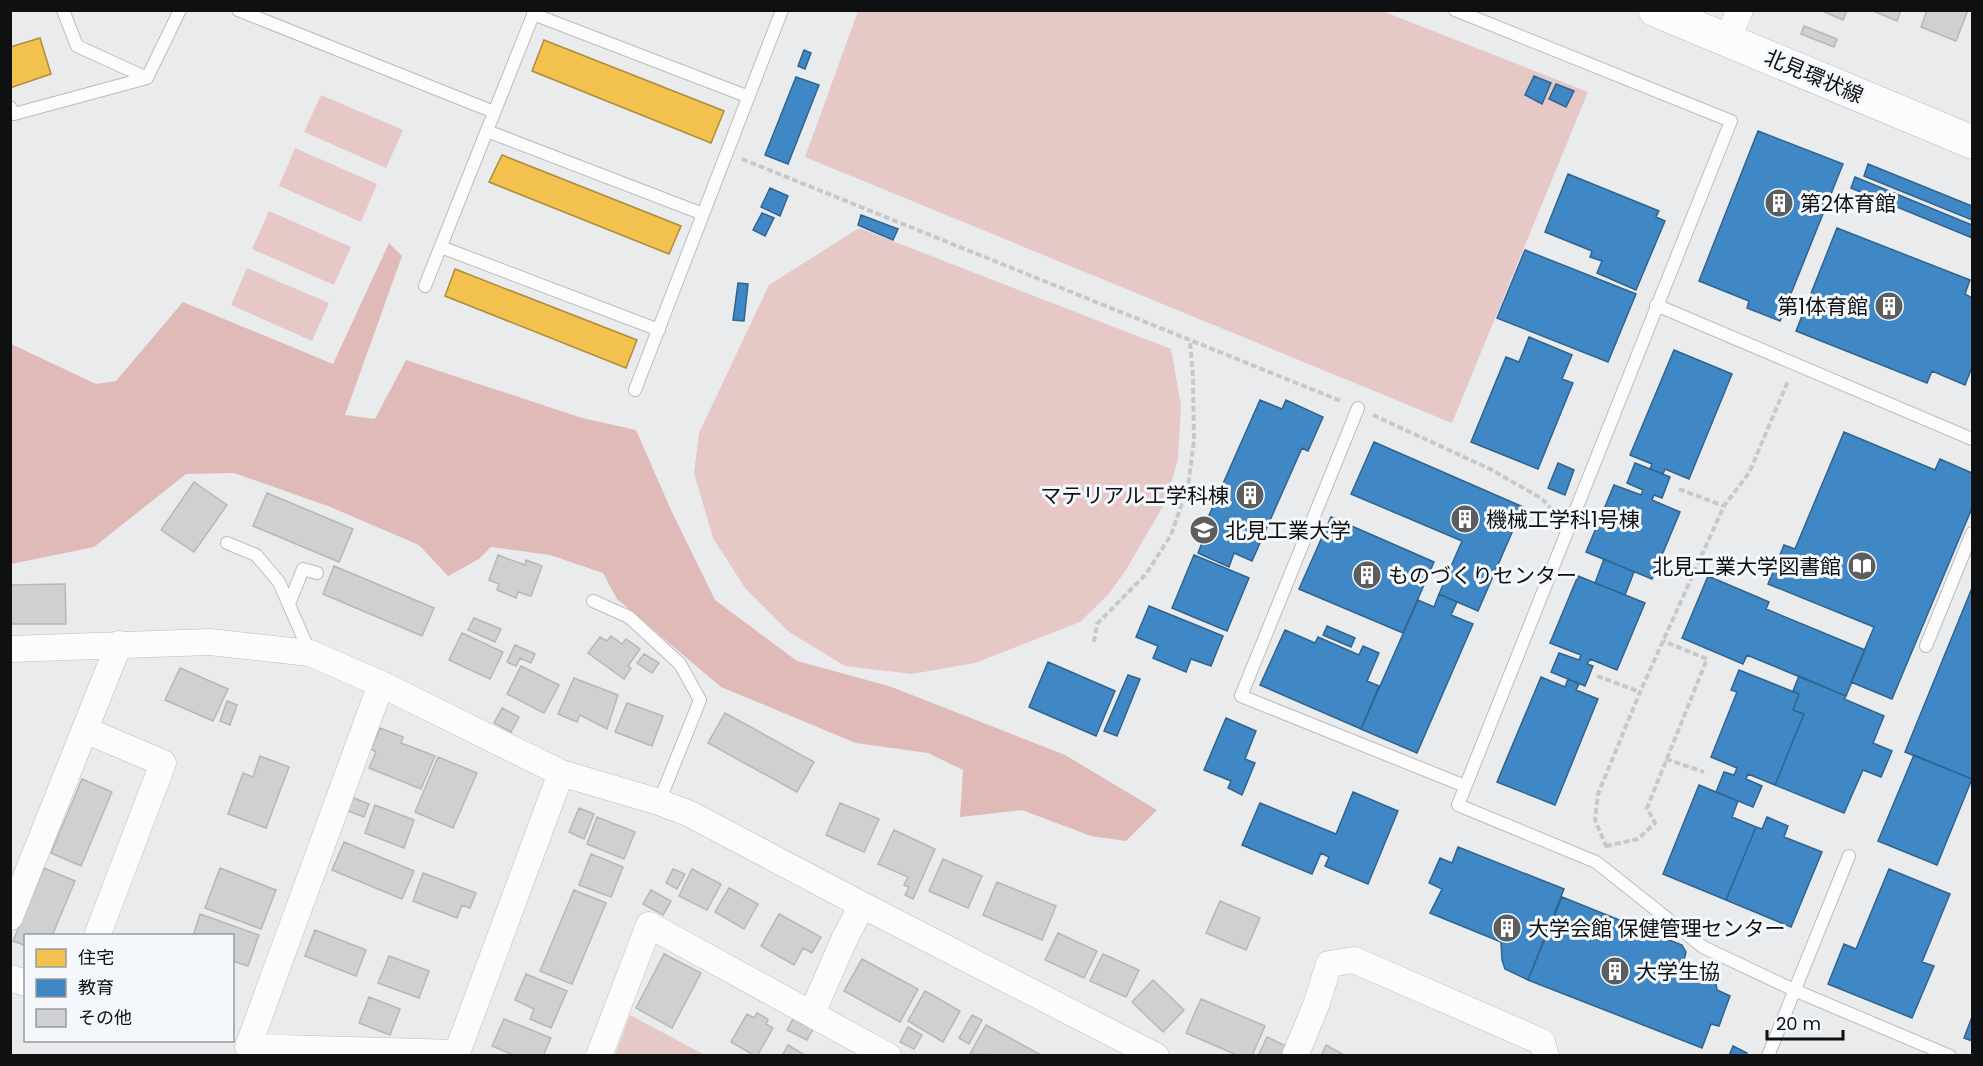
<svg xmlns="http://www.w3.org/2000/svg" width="1983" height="1066" font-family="Poppins,'Noto Sans JP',sans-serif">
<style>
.green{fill:#e6c9c7}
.forest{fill:#dfbab7}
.homes{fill:#f2c14e;stroke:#ae8c3c;stroke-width:1.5}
.schools{fill:#3f88c5;stroke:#30648f;stroke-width:1.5}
.building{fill:#cfd0d2;stroke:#b5b7b9;stroke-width:1.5}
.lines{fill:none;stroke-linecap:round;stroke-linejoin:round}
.service-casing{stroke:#bbbcbe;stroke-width:14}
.minor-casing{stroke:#bbbcbe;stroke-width:27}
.secondary-casing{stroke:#bbbcbe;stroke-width:34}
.path{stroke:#c7c8c9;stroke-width:4;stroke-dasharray:6 3;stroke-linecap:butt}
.service{stroke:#fcfcfc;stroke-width:12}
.minor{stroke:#fcfcfc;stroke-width:26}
.secondary{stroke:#fcfcfc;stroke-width:33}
.labels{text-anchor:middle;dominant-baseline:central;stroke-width:6;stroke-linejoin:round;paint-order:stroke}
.street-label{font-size:21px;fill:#0e1011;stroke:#f4f8fc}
.poi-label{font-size:21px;fill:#0e1011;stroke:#f4f8fc;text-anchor:start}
</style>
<rect width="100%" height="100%" fill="#e9ebed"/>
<path class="green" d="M858 11H1382L1588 92 1452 423 805 157Z
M321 95 403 130 386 168 304 132Z
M295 148 377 184 361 222 279 186Z
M269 211 351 247 334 285 252 249Z
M859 228 1171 349 1181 405 1178 459 1166 501 1126 570 1108 595 1080 622 975 663 912 674 845 666 789 632 745 588 713 538 694 473 699 433 769 285Z
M247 268 329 303 312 341 231 305Z
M630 1015 705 1055H615Z"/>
<path class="forest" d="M389 243 402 256 345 415 375 419 406 360 582 418 636 430 671 510 715 600 797 661 889 686 1065 755 1157 810 1126 841 1091 836 1022 810 960 817 963 770 928 753 856 743 721 687 617 599 603 573 550 555 491 547 479 559 448 576 419 545 328 506 234 473 186 474 94 547 11 564V344L96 384 116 381 183 302 333 364Z"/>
<path class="homes" d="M40 38 51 74 10 88V47Z
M544 40 724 111 711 143 532 71Z
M502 155 681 226 669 254 489 182Z
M455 269 637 340 626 368 445 296Z"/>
<path class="schools" d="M804 50 811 53 805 69 798 66Z
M1534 76 1551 83 1542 104 1525 95Z
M796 77 819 85 788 164 765 155Z
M1556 84 1574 91 1566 107 1549 99Z
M1758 131 1843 164 1780 321 1747 308 1749 301 1699 281Z
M1868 164 1972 206V220L1864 176Z
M1568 174 1659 211 1656 217 1665 221 1636 290 1597 273 1602 261 1590 257 1592 251 1545 232Z
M1855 177 1972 225V238L1851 188Z
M770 188 788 196 780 216 761 207Z
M762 213 774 218 765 236 753 230Z
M861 215 898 229 893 240 858 225Z
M1837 228 1970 280 1965 294 1972 298V367L1965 385 1932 371 1927 383 1796 331Z
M1525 250 1636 294 1608 362 1497 318Z
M738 283 748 284 744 321 733 320Z
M1529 337 1572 355 1562 379 1573 383 1538 469 1471 442 1506 357 1519 362Z
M1674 350 1732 374 1689 479 1665 469 1663 474 1650 469 1652 464 1630 455Z
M1260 400 1282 409 1286 400 1323 417 1308 451 1302 448 1252 561 1234 553 1229 567 1198 553 1203 540 1199 538Z
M1844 432 1935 470 1940 459 1972 473V508L1892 699 1851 682 1874 627 1768 584 1784 545 1795 549Z
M1374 442 1523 507 1478 611 1439 594 1462 541 1351 494Z
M1558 463 1574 470 1565 495 1548 488Z
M1635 463 1670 477 1662 498 1654 495 1652 500 1680 512 1652 579 1586 552 1614 485 1641 495 1643 490 1627 483Z
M1331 517 1434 562 1403 633 1299 589Z
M1194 555 1249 578 1227 631 1172 608Z
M1604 559 1634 572 1625 595 1595 583Z
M1578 576 1645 603 1617 670 1590 659 1587 664 1593 666 1585 686 1551 672 1559 653 1579 660 1581 655 1550 643Z
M1708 576 1769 602 1766 609 1865 650 1846 696 1747 655 1743 664 1682 638Z
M1972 588V779L1905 752Z
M1439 594 1457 602 1451 615 1473 624 1417 753 1361 729 1418 600 1434 607Z
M1149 606 1223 636 1211 666 1191 659 1186 672 1153 658 1158 646 1136 637Z
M1327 626 1355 638 1351 647 1323 635Z
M1285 630 1315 643 1318 637 1359 655 1363 646 1379 653 1367 681 1379 686 1361 729 1260 685Z
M1048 662 1115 691 1096 736 1029 707Z
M1739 670 1799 694 1793 710 1804 714 1775 785 1748 774 1746 779 1762 786 1753 807 1716 792 1724 772 1734 775 1737 768 1711 757 1737 692 1731 690Z
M1128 675 1140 679 1117 736 1104 731Z
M1799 676 1846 696 1844 699 1884 716 1873 743 1892 751 1881 777 1863 770 1844 813 1775 785 1804 714 1793 710 1799 694 1793 691Z
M1541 677 1565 687 1568 679 1579 684 1576 690 1598 699 1555 805 1497 782Z
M1226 718 1256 731 1245 759 1255 763 1242 795 1228 788 1231 781 1204 770Z
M1914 755 1972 779 1937 865 1878 841Z
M1699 785 1738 801 1732 817 1756 827 1726 900 1663 874Z
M1353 792 1398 811 1368 884 1325 866 1329 857 1321 853 1312 874 1242 845 1260 803 1336 834Z
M1767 817 1788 826 1784 837 1822 852 1791 927 1726 900 1756 827 1762 829Z
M1458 847 1564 889 1528 980 1505 969 1502 960 1501 942 1430 913 1442 889 1429 883 1440 858 1452 863Z
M1889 869 1950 894 1922 962 1934 966 1912 1018 1828 984 1844 944 1856 949Z
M1562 897 1682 945 1686 952 1683 964 1715 978 1717 990 1730 996 1719 1026 1711 1024 1702 1048 1528 980Z
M1972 1017V1041L1964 1038Z
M1733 1046 1747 1053 1745 1056H1729Z"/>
<path class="building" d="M1820 10H1847L1843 20Z
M1871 10H1901L1897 21Z
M1927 10H1968L1956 41 1921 27Z
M1804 26 1837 39 1834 47 1801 34Z
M194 482 227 505 194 552 161 530Z
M267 493 353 529 339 562 253 526Z
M498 555 525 565 526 560 542 566 531 596 518 592 516 598 497 590 499 584 489 580Z
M334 566 434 608 422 636 323 594Z
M65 584 66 624H10V585Z
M474 618 501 629 495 642 468 630Z
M462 633 503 652 490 679 449 660Z
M611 636 622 644 626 639 640 649 628 666 631 668 624 679 588 653 600 637 607 641Z
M515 645 535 654 531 663 520 658 516 666 507 662Z
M644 654 659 663 652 673 637 663Z
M521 666 559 685 544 713 507 694Z
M180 668 228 689 213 721 165 700Z
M574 678 618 695 607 729 580 715 577 722 558 714Z
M227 701 237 705 230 725 220 721Z
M627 703 663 716 652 746 615 732Z
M502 708 519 717 511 732 494 723Z
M725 713 814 762 797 792 708 743Z
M380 728 403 737 401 743 435 756 421 789 369 768 376 752 371 749Z
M260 756 289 767 266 828 228 814 243 773 253 777Z
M438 757 477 773 453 828 415 812Z
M82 779 112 792 81 866 51 853Z
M351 797 369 804 364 817 346 810Z
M840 803 879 819 864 852 826 835Z
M375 805 414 820 404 848 365 833Z
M579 808 594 814 584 839 569 832Z
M597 817 635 832 624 859 587 844Z
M894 830 935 849 913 899 905 895 909 887 904 885 908 877 878 864Z
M344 842 414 871 402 899 332 870Z
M591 854 623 867 611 897 579 885Z
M943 859 982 876 968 908 929 891Z
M44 868 75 881 52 936H26V946L13 941Z
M220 868 276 890 261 929 205 908Z
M673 869 685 874 677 889 666 883Z
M692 869 721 884 707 910 679 896Z
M423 873 476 893 470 908 462 905 457 918 413 901Z
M997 882 1056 906 1042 940 983 915Z
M729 888 758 904 744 929 715 912Z
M574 890 606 903 572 984 540 971Z
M651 890 671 901 663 915 643 904Z
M1220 901 1260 918 1246 950 1206 933Z
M200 914 259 935 248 966 232 961V936H193Z
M779 914 821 937 812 953 803 948 794 965 761 946Z
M315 930 366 950 356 976 305 956Z
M1058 933 1097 951 1084 978 1045 960Z
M664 954 701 973 672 1028 636 1008Z
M1103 954 1139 970 1126 997 1090 981Z
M389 956 429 971 419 998 378 983Z
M862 959 918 989 900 1022 844 991Z
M526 974 567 991 551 1028 530 1019 534 1009 515 1000Z
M1153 980 1184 1010 1163 1032 1132 1002Z
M925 991 960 1011 943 1042 908 1021Z
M369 997 400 1009 390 1035 359 1023Z
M1201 999 1265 1026 1252 1056H1239L1186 1033Z
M757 1013 768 1019 766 1024 773 1028 757 1056H755L731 1042 747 1014 754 1018Z
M972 1015 982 1020 969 1044 959 1038Z
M504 1019 551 1038 543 1056H516L492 1046Z
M793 1019 813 1029 807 1040 787 1030Z
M986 1025 1043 1056 970 1054Z
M908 1027 922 1035 914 1049 900 1042Z
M1267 1037 1286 1046 1281 1056H1258Z
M788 1045 803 1054 802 1056H782Z
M1326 1045 1346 1056H1321Z"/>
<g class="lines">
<g class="service-casing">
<path id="service" d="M63 10 77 46 147 78
M238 10 494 112
M1455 10 1731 121 1458 805 1596 862 1703 947 1794 990 1950 1056
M533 14 749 97
M10 107 14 114 147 78 180 10
M487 131 703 214
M441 247 659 330
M425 286 535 10
M1656 305 1972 439
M635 390 782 10
M1358 408 1241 696 1465 786
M227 543 256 555 279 582 310 653
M593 601 629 617 680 664 700 700 659 802
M289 604 303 569 317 573
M1926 646 1972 533
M1768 1056 1849 856"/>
</g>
<g class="minor-casing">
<path id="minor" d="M1727 40 1740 10
M10 649 210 642 310 653 381 684 561 773 659 802 690 814 862 905 1156 1056
M381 684 248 1047 457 1053 561 773
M85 730 163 763 97 936
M10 917 119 644
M10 978 26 983
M812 1013 844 940 862 905
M599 1056 649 925 888 1056
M1295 1056 1316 1005 1329 964 1354 960 1542 1042 1546 1056"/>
</g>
<g class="secondary-casing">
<path id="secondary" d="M1655 10 1972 142"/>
</g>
<path class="path" d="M742 159 1341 401
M1373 415 1490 469 1541 498 1555 513
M1679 489 1724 506
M1094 642 1097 624 1146 574 1171 535 1188 486 1194 441 1193 378 1190 341
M1597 676 1640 692
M1666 759 1704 772
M1606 846 1638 839 1655 823 1647 808 1707 659 1663 641
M1605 847 1606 846 1595 820 1598 794 1640 692 1724 506 1749 473 1788 381"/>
<use href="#service" class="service"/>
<use href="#minor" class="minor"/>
<use href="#secondary" class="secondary"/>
</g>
<defs>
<g id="building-disc" transform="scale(1.5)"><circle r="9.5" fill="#5b5d5e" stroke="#f4f8fc"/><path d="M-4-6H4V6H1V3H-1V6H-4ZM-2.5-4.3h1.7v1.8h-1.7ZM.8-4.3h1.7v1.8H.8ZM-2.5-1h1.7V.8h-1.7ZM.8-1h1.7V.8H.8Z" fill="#fff"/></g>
<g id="university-disc" transform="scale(1.5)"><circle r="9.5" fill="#5b5d5e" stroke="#f4f8fc"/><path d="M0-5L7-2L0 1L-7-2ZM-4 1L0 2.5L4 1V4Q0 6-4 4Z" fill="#fff"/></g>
<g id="library-disc" transform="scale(1.5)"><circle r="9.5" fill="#5b5d5e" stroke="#f4f8fc"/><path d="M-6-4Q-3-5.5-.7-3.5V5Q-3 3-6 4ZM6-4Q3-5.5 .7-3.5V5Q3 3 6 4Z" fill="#fff"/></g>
</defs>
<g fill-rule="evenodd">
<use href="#building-disc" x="1779" y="203"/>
<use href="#building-disc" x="1889" y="306"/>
<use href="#building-disc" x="1250" y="495"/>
<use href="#building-disc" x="1465" y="519"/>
<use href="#university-disc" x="1204" y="530"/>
<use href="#library-disc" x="1862" y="566"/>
<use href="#building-disc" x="1367" y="575"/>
<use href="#building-disc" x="1507" y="928"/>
<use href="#building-disc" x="1615" y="971"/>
</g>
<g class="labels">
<g class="street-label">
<text transform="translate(1814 76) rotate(23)">北見環状線</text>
</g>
<g class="poi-label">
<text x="1800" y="203">第2体育館</text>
<text x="1868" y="306" text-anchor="end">第1体育館</text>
<text x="1229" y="495" text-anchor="end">マテリアル工学科棟</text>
<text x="1486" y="519">機械工学科1号棟</text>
<text x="1225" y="530">北見工業大学</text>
<text x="1841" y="566" text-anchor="end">北見工業大学図書館</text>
<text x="1388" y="575">ものづくりセンター</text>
<text x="1528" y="928">大学会館 保健管理センター</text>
<text x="1636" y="971">大学生協</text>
</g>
</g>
<rect width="1983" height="1066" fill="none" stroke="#0e1011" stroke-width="24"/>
<rect x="24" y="934" width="210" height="108" fill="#f4f8fc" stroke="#989b9e" stroke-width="1.5"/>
<rect x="36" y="949" width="30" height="18" fill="#f2c14e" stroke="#989b9e" stroke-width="1.5"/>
<text x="78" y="964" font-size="18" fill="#0e1011">住宅</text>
<rect x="36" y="979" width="30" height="18" fill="#3f88c5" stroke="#989b9e" stroke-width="1.5"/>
<text x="78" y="994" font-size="18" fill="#0e1011">教育</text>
<rect x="36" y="1009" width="30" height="18" fill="#cfd0d2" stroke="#989b9e" stroke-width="1.5"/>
<text x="78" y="1024" font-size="18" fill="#0e1011">その他</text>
<path d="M1767 1030v9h76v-9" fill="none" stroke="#0e1011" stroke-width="3"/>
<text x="1776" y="1030" font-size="18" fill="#0e1011" stroke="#f4f8fc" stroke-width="4.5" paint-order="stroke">20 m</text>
</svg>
